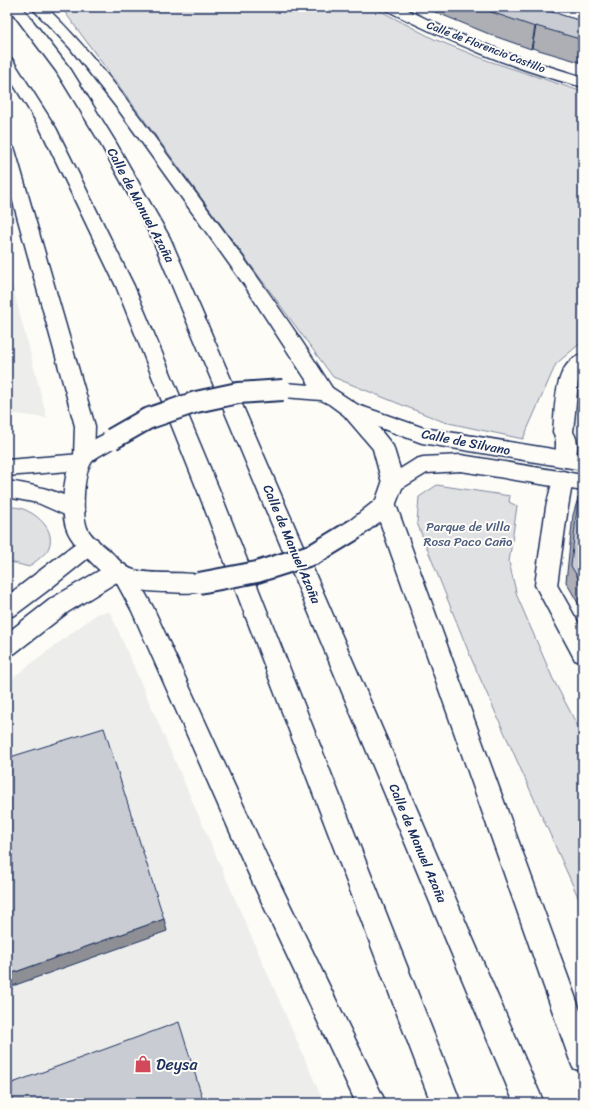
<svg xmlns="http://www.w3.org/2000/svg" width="590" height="1110" font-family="Sriracha,sans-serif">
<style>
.built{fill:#edeeec}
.green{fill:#e0e1e3;stroke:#7e88a0}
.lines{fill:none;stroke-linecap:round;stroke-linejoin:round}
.street-casing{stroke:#1b2f5e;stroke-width:3}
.secondary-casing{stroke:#1b2f5e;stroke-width:3}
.highway-casing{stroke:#1b2f5e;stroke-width:3}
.street{fill:#fdfcf7;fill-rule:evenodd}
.secondary{fill:#fdfcf7;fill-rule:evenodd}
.highway{fill:#fdfcf7;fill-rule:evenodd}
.secondary-bridge-casing{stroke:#1b2f5e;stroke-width:24;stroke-linecap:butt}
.secondary-bridge{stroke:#fdfcf7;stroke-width:20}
.wall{fill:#adafb5;stroke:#1b2f5e}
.shaded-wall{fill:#8d8f94;stroke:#1b2f5e}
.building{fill:#c9ccd3;stroke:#1b2f5e}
.labels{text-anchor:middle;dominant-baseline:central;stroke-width:4;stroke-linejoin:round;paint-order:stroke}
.far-street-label{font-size:11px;fill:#1b2f5e;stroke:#fdfcf7}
.street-label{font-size:13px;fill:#1b2f5e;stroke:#fdfcf7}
.park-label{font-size:13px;fill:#4c5c7f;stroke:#fdfcf7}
.near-poi-label{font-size:16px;fill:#1b2f5e;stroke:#fdfcf7;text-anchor:start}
</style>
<rect width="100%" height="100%" fill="#fdfcf7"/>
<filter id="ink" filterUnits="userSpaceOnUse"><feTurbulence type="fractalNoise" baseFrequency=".025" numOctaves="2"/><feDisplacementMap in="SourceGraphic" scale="8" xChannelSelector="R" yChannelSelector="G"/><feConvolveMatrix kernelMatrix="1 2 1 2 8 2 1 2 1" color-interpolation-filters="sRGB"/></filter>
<g filter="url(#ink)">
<path class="built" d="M7 266 31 356 47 418 7 413Z
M110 612 324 1103H7V682L98 613Z"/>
<path class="green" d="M61 7H373L434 39 489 61 583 92V341L556 364 523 439 444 422 333 377Z
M437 485 510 496 509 502 517 506 509 562 517 596 553 679 583 736V908L471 658 417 523 419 497Z
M7 507C11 507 16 507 20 508 35 512 56 529 49 547 47 554 34 562 29 567L7 561Z"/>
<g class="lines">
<g class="street-casing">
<path id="street" d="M384 7H402L449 30 512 55 583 77V87C514 70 449 41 386 10Z
M583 354V372L578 382 573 432C579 441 578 455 572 464L565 467 558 464C552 453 560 444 553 432 556 407 552 363 583 354Z
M81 454 88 456 91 462 88 468 81 470 7 476V460Z
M563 471 570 473 573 479 568 507 557 585 583 631V663L575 660 535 585 546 507 553 479 556 473Z
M7 481C28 484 74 492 85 511L82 517 74 519 38 503 7 497Z
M89 536 97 539 100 545 97 551 47 591 15 615 7 617V596L81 539Z
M117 562 125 565 128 571 125 577 68 612 15 653 7 656V633L52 598 109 565Z"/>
</g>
<g class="secondary-casing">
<path id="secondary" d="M283 383 325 386 332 388 358 405 424 428 583 454V470L422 443 378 427 393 446 400 469 416 459 423 457 461 455 583 475V491L461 471 427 473 402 488 393 511 363 535 355 538 347 535 344 529 347 523 376 500 382 483 373 449 344 415 329 404 321 400 283 397 276 395 273 390 276 385Z
M112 431 119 434 122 439C115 451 98 453 91 463 83 476 81 516 88 530 93 539 105 546 112 553 118 559 125 568 134 570 158 576 186 570 207 577L210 583 207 589C195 594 181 593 168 592 150 592 129 590 114 581 101 574 72 544 67 530 60 513 63 464 78 451 87 443 101 435 112 431Z"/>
</g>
<g class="highway-casing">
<path id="highway" d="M8 7H22L71 70 115 141 170 238 544 1103H514L152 238 99 141 56 71Z
M31 7H46C98 57 138 115 180 172 233 243 285 313 332 388L335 393 332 398 325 400 318 398 245 286 120 112 70 48Z
M7 57 12 59 56 128 134 286 221 494 461 1103H431L199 494 116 286 40 128 7 74Z
M7 145 13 147 15 150 95 426 94 457 91 462 84 465 77 462 74 457 75 426 7 180Z
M385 497 393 499 396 505 583 1018V1072L573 1068 569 1058 374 505 377 499Z
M124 567 132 570 153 607 268 859 386 1103H356L250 877 132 611 113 576 116 570Z"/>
</g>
<use href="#street" class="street"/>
<use href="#secondary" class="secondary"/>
<use href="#highway" class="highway"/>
<g class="secondary-bridge-casing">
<path id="secondary-bridge" d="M112 439 147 419 196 402 238 393 283 390
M199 583 257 572 314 554 355 529"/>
</g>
<use href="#secondary-bridge" class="secondary-bridge"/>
</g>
<path class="wall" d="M423 7H537L568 17 583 21V63L532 48 531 49 494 36Z
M583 496V612L566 582 573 515 578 498Z"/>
<path class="shaded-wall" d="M536 26 532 48 531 49 535 27Z
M164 919 167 931 7 988V975Z"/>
<path class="building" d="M478 7H537L568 17 583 21V40L536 26 535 27 497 14Z
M583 496V586L571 566 578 498Z
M104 728 164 919 7 975V758Z
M179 1022 204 1103H7V1085Z"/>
</g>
<defs>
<g id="shop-bare" transform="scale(1.38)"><path d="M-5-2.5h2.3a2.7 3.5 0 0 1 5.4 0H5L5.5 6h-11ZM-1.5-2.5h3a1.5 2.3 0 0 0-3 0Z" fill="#d1495b" stroke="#fdfcf7" stroke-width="2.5" paint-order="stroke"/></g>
</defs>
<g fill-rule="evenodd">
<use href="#shop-bare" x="143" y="1064"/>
</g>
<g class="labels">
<g class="far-street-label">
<text transform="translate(486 47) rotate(21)">Calle de Florencio Castillo</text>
</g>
<g class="street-label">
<text transform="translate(141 205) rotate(62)">Calle de Manuel Azaña</text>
<text transform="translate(466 442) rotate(11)">Calle de Silvano</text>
<text transform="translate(292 544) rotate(67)">Calle de Manuel Azaña</text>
<text transform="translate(418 843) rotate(67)">Calle de Manuel Azaña</text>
</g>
<g class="park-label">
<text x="468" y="526">Parque de Villa<tspan x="468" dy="15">Rosa Paco Caño</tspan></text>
</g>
<g class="near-poi-label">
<text x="156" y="1064">Deysa</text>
</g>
</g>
<rect width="590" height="1110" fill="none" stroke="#fdfcf7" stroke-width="24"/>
<rect x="12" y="12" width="566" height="1086" fill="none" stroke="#1b2f5e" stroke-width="1.5" filter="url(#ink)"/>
</svg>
